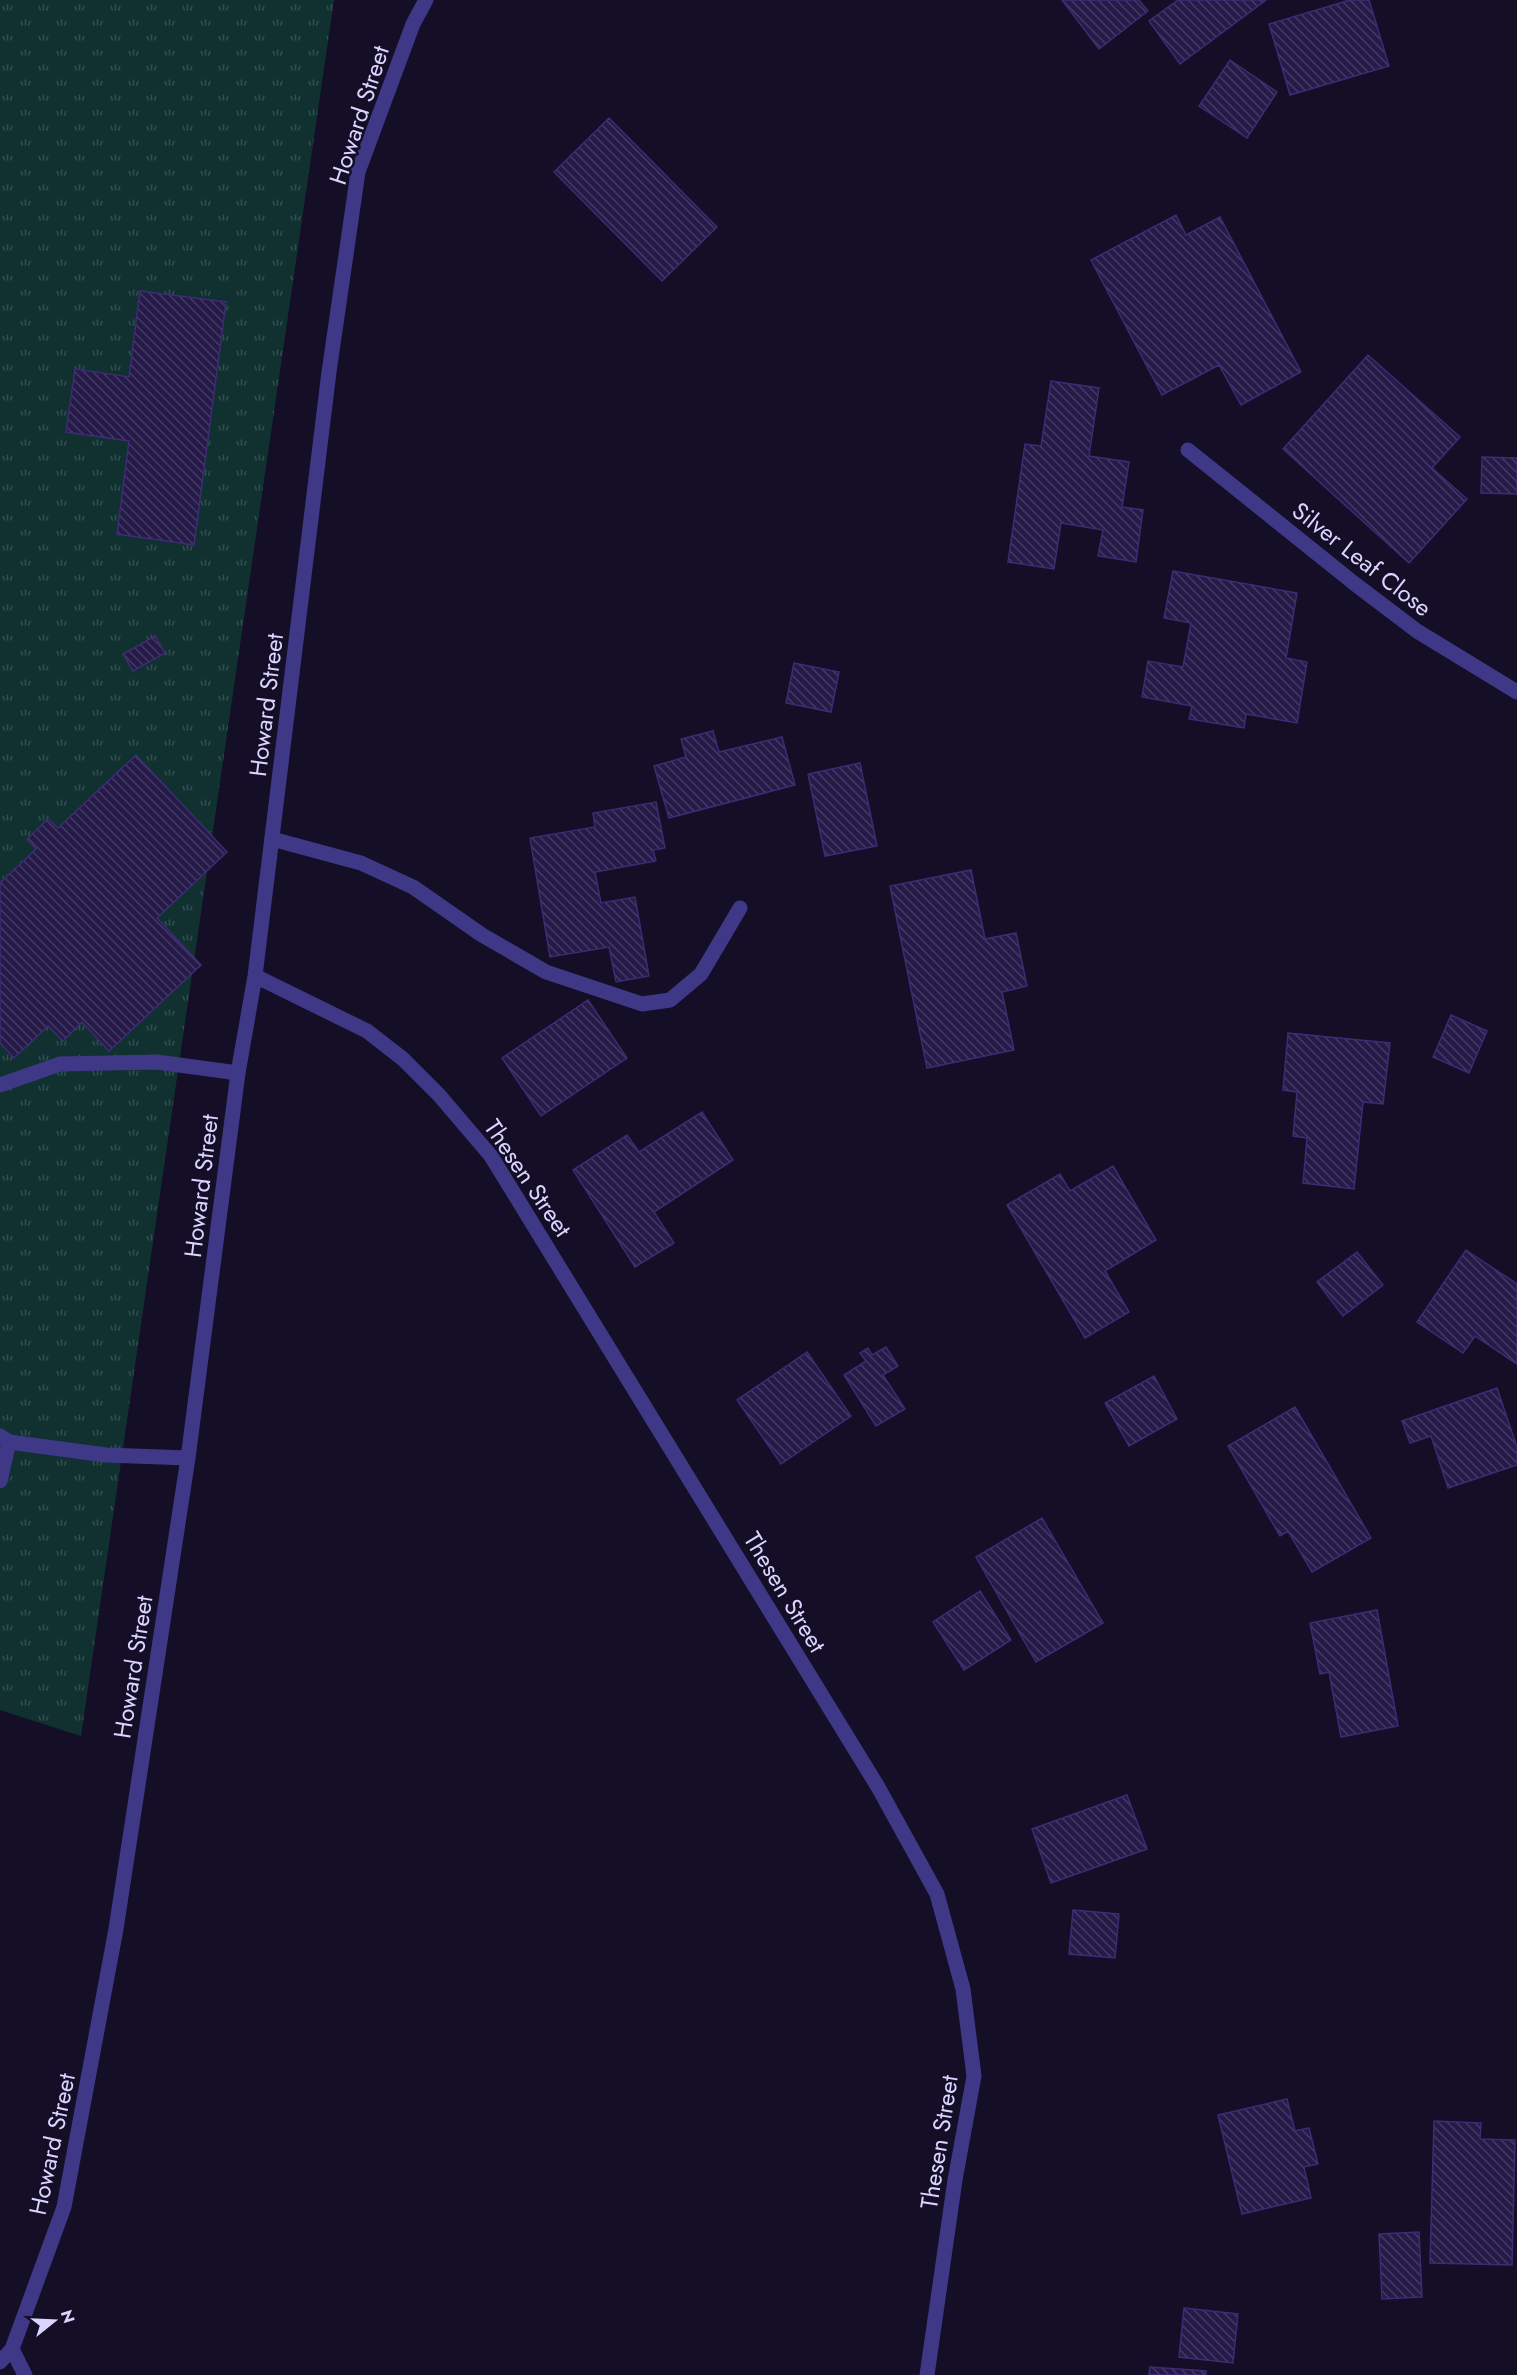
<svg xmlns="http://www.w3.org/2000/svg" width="1517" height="2375" font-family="Jost,sans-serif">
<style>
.grass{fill:url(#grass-tufts)}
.building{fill:url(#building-back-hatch);stroke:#3d2b75;stroke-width:1.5}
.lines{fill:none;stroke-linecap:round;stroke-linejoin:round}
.service{stroke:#3e3887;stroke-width:15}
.minor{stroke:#3e3887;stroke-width:15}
.labels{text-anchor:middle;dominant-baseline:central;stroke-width:5;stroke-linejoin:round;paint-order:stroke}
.street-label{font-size:24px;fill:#dbd4ff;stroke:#140e27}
</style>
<defs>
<pattern id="grass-tufts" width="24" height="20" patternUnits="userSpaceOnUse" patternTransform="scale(1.5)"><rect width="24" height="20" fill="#113131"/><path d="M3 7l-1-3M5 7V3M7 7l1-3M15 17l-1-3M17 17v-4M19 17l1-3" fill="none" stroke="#334e50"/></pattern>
<pattern id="building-back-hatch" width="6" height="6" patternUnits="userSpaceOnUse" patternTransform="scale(1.5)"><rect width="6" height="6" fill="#251a48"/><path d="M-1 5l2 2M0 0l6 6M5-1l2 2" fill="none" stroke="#443a63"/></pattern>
</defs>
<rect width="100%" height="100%" fill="#140e27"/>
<path class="grass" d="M0 0H334L81 1736 0 1710Z"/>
<path class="building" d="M1062 0H1139L1148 11 1099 49Z
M1178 0H1266L1180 64 1149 21Z
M1350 0H1369L1389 66 1290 95 1269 24Z
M1230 60 1277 92 1247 138 1199 106Z
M609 118 717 227 662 281 554 172Z
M1176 215 1186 235 1220 217 1301 372 1241 405 1219 365 1162 395 1091 260Z
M140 291 226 302 194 545 117 534 129 441 66 432 75 369 129 377Z
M1368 355 1460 437 1432 468 1467 499 1409 563 1283 449Z
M1051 381 1099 388 1089 456 1129 462 1122 507 1143 510 1136 562 1098 556 1103 530 1061 523 1054 569 1008 562 1025 444 1041 446Z
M1482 457 1517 458V494L1481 493Z
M1173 571 1297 593 1286 658 1307 662 1297 723 1246 714 1244 728 1189 719 1192 706 1142 697 1148 661 1183 667 1191 623 1164 618Z
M155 636 165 653 133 671 123 654Z
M794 663 839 672 831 712 786 703Z
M713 731 719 752 782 737 795 785 669 818 654 766 686 757 681 739Z
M136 755 227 852 157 918 201 965 109 1051 82 1022 63 1041 48 1026 14 1058 0 1043V883L36 849 27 839 48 819 58 828Z
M860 763 877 846 825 856 808 774Z
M656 802 665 848 653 850 656 861 595 872 601 903 635 897 649 976 616 982 609 947 550 957 530 838 595 827 593 813Z
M971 870 985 939 1016 933 1027 986 1002 992 1014 1050 927 1068 890 886Z
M588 1000 627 1058 541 1116 502 1058Z
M1451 1015 1487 1031 1469 1073 1433 1057Z
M1288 1033 1390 1043 1383 1104 1363 1102 1354 1189 1303 1183 1307 1138 1293 1136 1297 1092 1283 1090Z
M702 1112 733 1160 654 1212 674 1243 635 1267 573 1170 627 1135 639 1152Z
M1113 1166 1156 1240 1105 1271 1129 1312 1085 1338 1007 1205 1060 1174 1070 1191Z
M1466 1250 1517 1284V1364L1475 1336 1463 1353 1417 1322Z
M1357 1252 1383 1285 1343 1316 1317 1282Z
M886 1347 898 1366 883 1375 905 1409 876 1426 844 1375 866 1361 860 1353 868 1348 872 1355Z
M807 1352 851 1416 781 1464 737 1400Z
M1154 1376 1177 1419 1129 1446 1105 1403Z
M1497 1388 1517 1447V1465L1448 1488 1431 1436 1410 1443 1402 1421Z
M1295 1407 1371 1538 1312 1572 1288 1531 1280 1536 1228 1446Z
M1042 1518 1103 1623 1036 1662 976 1557Z
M980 1591 1011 1640 964 1670 933 1622Z
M1377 1610 1398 1726 1341 1737 1329 1672 1320 1674 1310 1623Z
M1127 1795 1147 1849 1051 1883 1032 1829Z
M1073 1910 1119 1914 1115 1958 1069 1954Z
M1287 2099 1295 2131 1309 2128 1318 2164 1304 2167 1311 2198 1242 2214 1218 2115Z
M1434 2121 1481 2123 1480 2139 1515 2140 1512 2265 1430 2263Z
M1419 2232 1422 2297 1382 2299 1379 2234Z
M1184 2308 1238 2314 1233 2363 1179 2357Z
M1150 2367 1206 2371V2375H1149Z"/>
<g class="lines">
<path class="service" d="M272 839 361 863 413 887 482 935 546 972 642 1004 670 1000 701 974 740 908
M0 1085 60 1064 157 1062 238 1073
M0 1436 9 1442 106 1455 188 1458
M0 1481 9 1442"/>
<path class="minor" d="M1188 450 1355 584 1417 631 1517 692
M255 976 367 1031 403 1059 439 1095 491 1156 878 1787 937 1894 963 1989 974 2076 955 2180 927 2375
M12 2349 25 2375
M0 2362 12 2349 64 2207 116 1929 188 1458 238 1073 255 976 329 372 358 172 413 24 426 0"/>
</g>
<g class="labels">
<g class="street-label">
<text transform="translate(359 115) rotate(-72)">Howard Street</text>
<text transform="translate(1362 559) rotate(38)">Silver Leaf Close</text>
<text transform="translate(266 705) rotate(-83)">Howard Street</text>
<text transform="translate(528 1178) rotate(56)">Thesen Street</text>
<text transform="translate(201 1186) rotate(-83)">Howard Street</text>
<text transform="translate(785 1592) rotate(59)">Thesen Street</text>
<text transform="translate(133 1667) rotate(-81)">Howard Street</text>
<text transform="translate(939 2142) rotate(-81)">Thesen Street</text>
<text transform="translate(52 2144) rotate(-78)">Howard Street</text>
</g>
</g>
<g transform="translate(54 2321) rotate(72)" stroke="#140e27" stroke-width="4.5" paint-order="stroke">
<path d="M0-4.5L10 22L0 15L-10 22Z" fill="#dbd4ff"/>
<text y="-9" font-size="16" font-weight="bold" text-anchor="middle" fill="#dbd4ff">N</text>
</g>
</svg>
